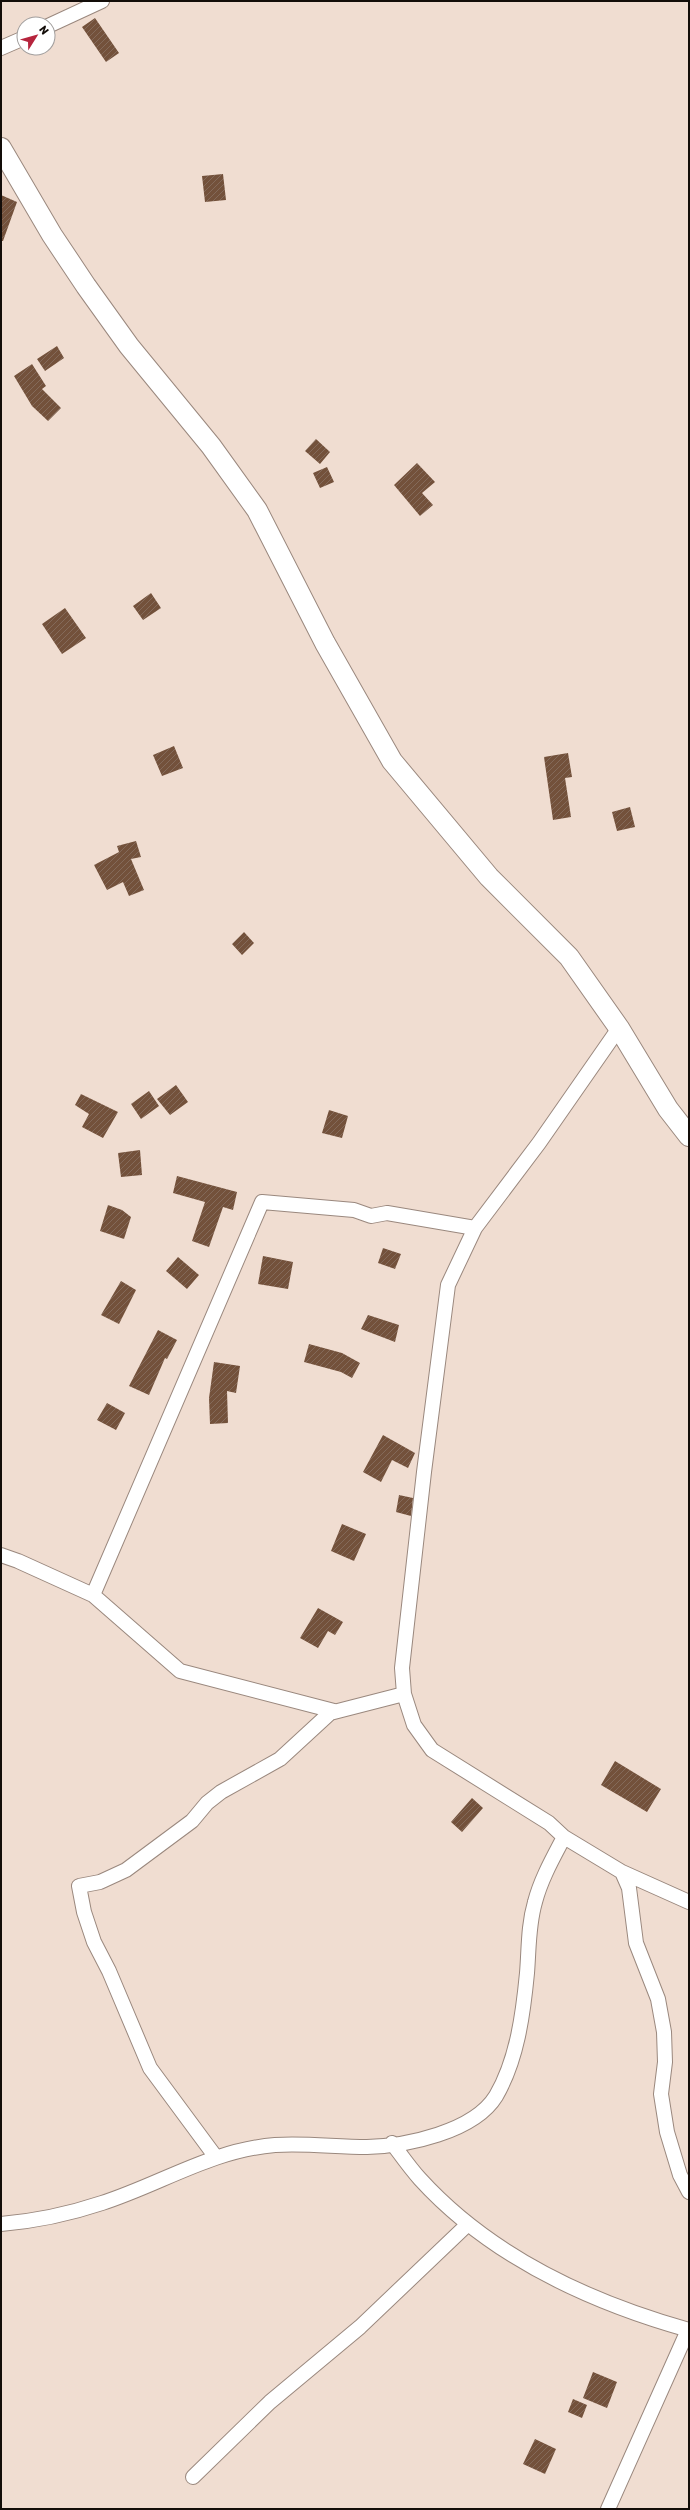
<svg xmlns="http://www.w3.org/2000/svg" width="690" height="2510" font-family="Rubik,sans-serif">
<style>
.building{fill:url(#building-hatch)}
.lines{fill:none;stroke-linecap:round;stroke-linejoin:round}
.street-casing{stroke:#9a887e;stroke-width:16}
.secondary-casing{stroke:#9a887e;stroke-width:22}
.street{stroke:#fff;stroke-width:14}
.secondary{stroke:#fff;stroke-width:20}
</style>
<defs>
<pattern id="building-hatch" width="6" height="6" patternUnits="userSpaceOnUse"><rect width="6" height="6" fill="#73513b"/><path d="M-1 1l2-2M0 6l6-6M5 7l2-2" fill="none" stroke="#846a5a"/></pattern>
</defs>
<rect width="100%" height="100%" fill="#f0ddd1"/>
<path class="building" d="M95 18 119 53 106 62 82 27Z
M223 174 226 200 205 202 202 176Z
M1 195 17 202 3 241H1Z
M57 346 64 358 45 371 37 359Z
M32 364 46 386 42 389 61 408 48 421 32 406 14 376Z
M316 439 330 452 320 464 305 451Z
M417 463 435 482 422 493 433 505 420 516 394 485Z
M327 467 334 482 320 488 313 473Z
M151 593 161 608 143 620 133 606Z
M65 608 86 638 62 654 42 624Z
M174 746 183 768 162 776 153 755Z
M568 753 572 777 565 778 571 817 553 820 544 757Z
M630 807 635 827 617 831 612 812Z
M136 841 141 857 131 859 144 890 129 896 123 882 107 890 94 865 119 852 117 846Z
M244 932 254 943 242 955 232 944Z
M176 1085 188 1102 170 1115 157 1099Z
M149 1091 159 1106 141 1119 131 1104Z
M81 1094 118 1112 103 1138 82 1127 89 1114 75 1105Z
M329 1110 348 1116 342 1138 322 1133Z
M140 1150 142 1175 121 1177 118 1153Z
M177 1176 237 1192 233 1210 223 1207 209 1247 192 1241 205 1202 173 1193Z
M108 1205 122 1210 131 1217 124 1239 100 1231Z
M383 1248 401 1254 395 1269 378 1263Z
M263 1256 293 1262 288 1289 258 1284Z
M178 1257 199 1275 187 1289 166 1271Z
M121 1281 136 1290 119 1324 101 1315Z
M368 1315 399 1325 395 1342 361 1329Z
M158 1330 177 1340 167 1359 165 1358 149 1395 129 1386Z
M309 1344 342 1353 360 1363 352 1378 341 1372 304 1362Z
M214 1362 240 1366 236 1393 227 1391 228 1423 210 1424 209 1398Z
M107 1403 125 1413 116 1430 97 1420Z
M383 1435 415 1453 408 1468 392 1460 381 1482 363 1472Z
M399 1495 413 1498 411 1516 396 1512Z
M342 1524 366 1534 354 1561 331 1551Z
M318 1608 343 1622 335 1635 328 1631 318 1648 300 1638Z
M615 1761 661 1789 647 1812 601 1785Z
M472 1798 483 1808 462 1832 451 1822Z
M593 2372 617 2382 607 2408 583 2398Z
M573 2399 587 2405 582 2418 568 2412Z
M535 2439 556 2449 545 2474 523 2464Z"/>
<g class="lines">
<g class="street-casing">
<path id="street" d="M48 26 102 1
M1 48 24 38
M1 1555 18 1561 93 1595 180 1671 334 1711
M93 1595 262 1202 354 1210 371 1216 387 1213 475 1228
M564 1837 622 1872 629 1888 636 1943 658 1999 664 2032 665 2062 661 2094 667 2132 680 2175 689 2192
M622 1872 689 1902
M392 2143C401 2155 410 2168 420 2179 491 2257 589 2302 689 2330
M215 2156 150 2068 109 1971 94 1942 84 1912 79 1886 100 1882 126 1870 192 1821 207 1803 221 1792 280 1759 330 1713 404 1694
M1 2224C36 2221 69 2214 102 2203 161 2184 212 2150 275 2145 306 2143 336 2147 367 2147 406 2146 474 2132 496 2096 517 2060 523 2015 527 1973 529 1949 528 1926 535 1902 541 1879 553 1858 564 1837L549 1823 432 1750 414 1725 404 1694 402 1668 424 1472 448 1285 475 1228 539 1143 619 1028
M193 2477 270 2402 360 2327 467 2225
M608 2509 688 2330"/>
</g>
<g class="secondary-casing">
<path id="secondary" d="M1 148 52 235 86 286 129 346 211 446 257 510 325 643 392 761 489 877 569 957 619 1028 668 1109 689 1136"/>
</g>
<use href="#street" class="street"/>
<use href="#secondary" class="secondary"/>
</g>
<rect width="690" height="2510" fill="none" stroke="#130d09" stroke-width="4"/>
<g transform="translate(36 36) rotate(53)"><circle r="19" fill="#ffffff" stroke="#a19e9d"/>
<path d="M0-3L7 15L0 10L-7 15Z" fill="#b6243d"/>
<text y="-6" font-size="11" font-weight="bold" text-anchor="middle" fill="#130d09">N</text>
</g>
</svg>
